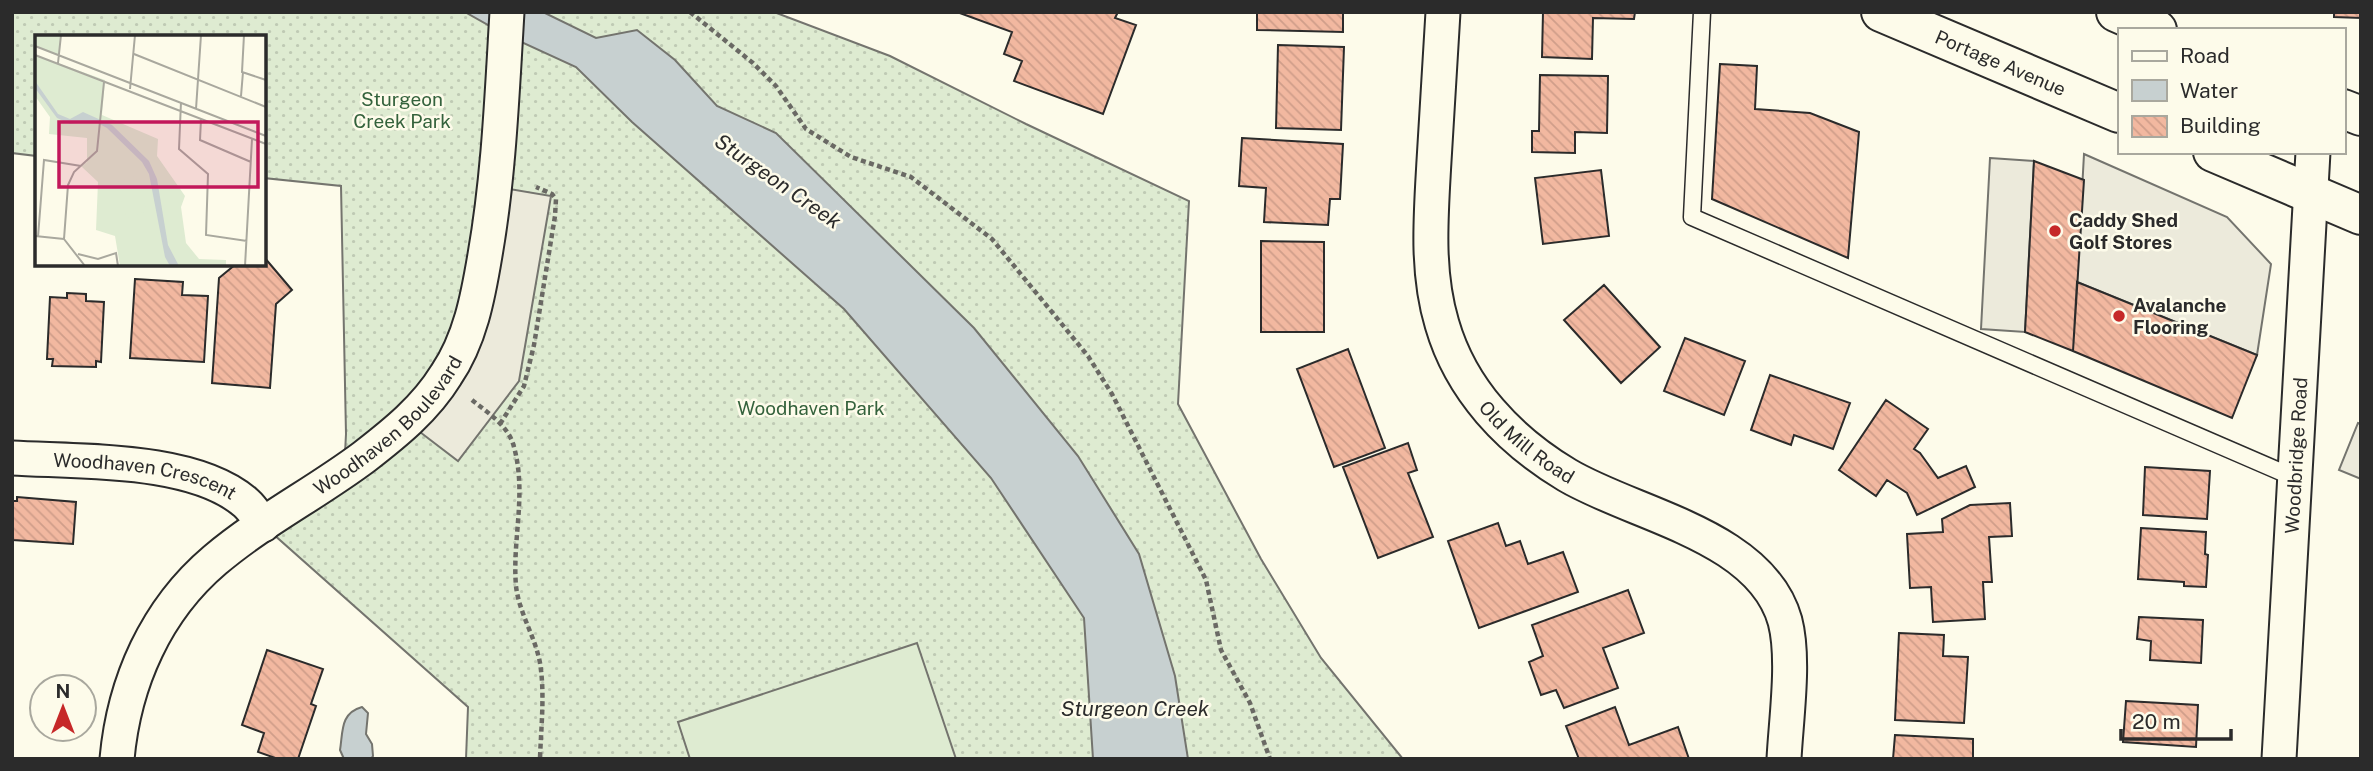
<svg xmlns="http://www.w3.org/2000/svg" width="2373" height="771" font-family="'Public Sans',sans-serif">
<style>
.grass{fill:url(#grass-dots);stroke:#74746e;stroke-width:2}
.pitch{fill:#deebd1;stroke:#74746e;stroke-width:2}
.parking{fill:#eceadb;stroke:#74746e;stroke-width:2}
.water{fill:#c7d0d0;stroke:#74746e;stroke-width:2}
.building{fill:url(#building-back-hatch);stroke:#2b2b2b;stroke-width:2}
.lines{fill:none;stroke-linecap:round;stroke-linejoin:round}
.service-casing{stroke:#2b2b2b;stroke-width:19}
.minor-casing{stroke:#2b2b2b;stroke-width:37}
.trunk-casing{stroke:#2b2b2b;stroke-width:42}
.path{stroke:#6a6964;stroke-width:4.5;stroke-dasharray:5 3.5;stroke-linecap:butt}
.service{stroke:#fdfbea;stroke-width:16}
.minor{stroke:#fdfbea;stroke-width:33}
.trunk{stroke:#fdfbea;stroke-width:38}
.poi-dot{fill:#c62828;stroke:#fdfbea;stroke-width:2.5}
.labels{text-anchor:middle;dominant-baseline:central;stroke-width:5;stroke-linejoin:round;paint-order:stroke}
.street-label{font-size:19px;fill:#2b2b2b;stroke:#fdfbea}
.park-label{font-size:19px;fill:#34623c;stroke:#fdfbea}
.poi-label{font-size:19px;font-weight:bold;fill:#2b2b2b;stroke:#fdfbea;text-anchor:start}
.water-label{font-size:21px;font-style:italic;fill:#2b2b2b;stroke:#fdfbea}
.inset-road{fill:none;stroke:#a9a89e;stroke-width:2}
.view{fill:#c2185b;fill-opacity:0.15;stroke:#c2185b;stroke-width:3.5}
.inset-edge{fill:none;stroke:#2b2b2b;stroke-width:3.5}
</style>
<defs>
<pattern id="grass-dots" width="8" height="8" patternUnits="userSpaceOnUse" patternTransform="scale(1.75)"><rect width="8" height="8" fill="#deebd1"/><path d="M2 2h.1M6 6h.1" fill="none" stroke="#bfcab4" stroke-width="1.8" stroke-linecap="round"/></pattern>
<pattern id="building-back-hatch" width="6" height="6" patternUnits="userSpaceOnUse" patternTransform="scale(1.75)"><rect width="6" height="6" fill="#f2b8a0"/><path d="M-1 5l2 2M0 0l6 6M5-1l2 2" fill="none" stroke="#d09e8a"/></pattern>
</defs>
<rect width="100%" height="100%" fill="#fdfbea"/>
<path class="grass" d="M12 12H774L890 56 1026 124 1189 201 1178 404 1261 559 1321 658 1403 759H466L468 707 263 525 344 472 346 434 341 186 264 178V37H37V156L12 153Z"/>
<path class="pitch" d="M917 643 956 759H690L678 722Z"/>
<path class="parking" d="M2084 154 2227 217 2271 264 2257 355 2077 282Z
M1990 158 2034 161 2025 332 1981 329Z
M503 188 551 196 519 381 458 461 416 429Z
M2358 423 2361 424V479L2339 470Z"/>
<path class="water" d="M465 12H543L596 38 637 30 675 60 717 106 776 133 974 328 1078 456 1139 554 1175 676 1188 759H1093L1084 618 991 478 844 309 632 122 576 67 506 35Z
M362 707 368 713 366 734 372 744 373 756 371 759H344L340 750C343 732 340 713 362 707Z"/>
<path class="building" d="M957 12H1118L1115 18 1136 25 1103 114 1014 81 1022 61 1004 54 1012 32Z
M1257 12H1343V32L1257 30Z
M1543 12H1635L1634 19 1593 18 1592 59 1542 57Z
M2334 12H2361V18L2334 17Z
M1278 45 1344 47 1341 130 1276 128Z
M1720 64 1757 66 1755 109 1810 113 1859 132 1848 258 1712 199Z
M1540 75 1608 76 1607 133 1575 132V153L1532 152V131H1539Z
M1242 138 1343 144 1340 199H1330L1328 225 1264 222 1266 188 1239 186Z
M2034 161 2084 180 2073 351 2025 332Z
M1601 170 1609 236 1543 244 1535 178Z
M1261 241 1324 242V332H1261Z
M264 257 292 290 276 304 270 388 212 383 219 278 236 264H264Z
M135 279 183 282 182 295 208 296 204 362 130 358Z
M2077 282 2257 355 2232 418 2073 351Z
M1604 285 1660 347 1621 383 1564 320Z
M67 293 86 294V301L104 302 101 362 96 361V367L52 366 53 359H47L50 297 67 298Z
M1685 338 1745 361 1724 415 1664 391Z
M1348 349 1385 448 1334 467 1297 369Z
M1770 375 1850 403 1833 449 1794 435 1791 445 1751 430Z
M1886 400 1928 429 1914 449 1920 453 1938 478 1966 466 1975 487 1917 515 1907 493 1887 480 1876 496 1839 470Z
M1408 443 1417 470 1408 473 1433 537 1378 558 1343 467Z
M2145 467 2210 471 2207 519 2143 515Z
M17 497 76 502 73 544 13 540 12 501H17Z
M2010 503 2012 536 1989 537 1992 582H1983L1985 619 1933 622 1931 587 1910 588 1907 534 1943 532 1942 519 1970 505Z
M1498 523 1506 546 1520 541 1528 564 1563 552 1578 592 1479 628 1448 541Z
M2141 528 2206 532 2205 554 2208 555 2206 587 2184 586V582L2138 579Z
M1628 590 1644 633 1603 648 1618 688 1564 708 1556 690 1541 695 1529 662 1543 656 1532 625Z
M2139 617 2203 620 2201 663 2150 660 2151 641 2137 639Z
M1899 633 1944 635 1943 656 1968 657 1964 723 1895 720Z
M267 650 323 669 311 704 316 706 298 759H278L258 752 264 733 242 725Z
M2126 701 2198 705 2196 747 2123 742Z
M1615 707 1629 745 1678 727 1689 759H1579L1566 726Z
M1895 735 1973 739V759H1893Z"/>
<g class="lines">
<g class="service-casing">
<path id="service" d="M1702 12 1692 217 2295 478"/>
</g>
<g class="minor-casing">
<g id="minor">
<path id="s1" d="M1443 12C1440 62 1437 111 1434 161 1431 215 1426 271 1442 324 1461 390 1509 440 1567 475 1634 515 1761 535 1785 621 1795 659 1786 719 1784 759"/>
<path id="s2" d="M12 458C79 462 194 457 246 503 253 509 258 518 263 525"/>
<path id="s3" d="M117 759C124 682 156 610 215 560 261 521 316 493 364 457 395 433 425 409 446 375 470 340 478 297 485 255 499 175 502 94 507 12"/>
<path id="s4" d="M2279 759 2313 152"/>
</g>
</g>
<g class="trunk-casing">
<g id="trunk">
<path id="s5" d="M1881 12 2119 113"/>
<path d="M2116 12 2157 30"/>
<path d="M2343 109 2361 116"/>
<path d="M2213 152 2361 215"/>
</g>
</g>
<path class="path" d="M690 12 753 63 776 86 806 129 851 157 911 177 992 239 1088 356 1112 394 1206 580 1221 650 1250 703 1270 759
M472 400C488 413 509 426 514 447 527 495 512 539 516 586 519 613 535 636 540 663 545 694 541 727 540 759
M500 424 524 386 534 345 555 216 556 199 552 194 536 187"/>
<use href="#service" class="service"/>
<use href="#minor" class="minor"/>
<use href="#trunk" class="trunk"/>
</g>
<g class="poi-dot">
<circle cx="2055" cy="231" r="7"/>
<circle cx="2119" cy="316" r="7"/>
</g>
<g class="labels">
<g class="street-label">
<text stroke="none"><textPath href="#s5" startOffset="130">Portage Avenue</textPath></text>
<text stroke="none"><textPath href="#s3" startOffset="448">Woodhaven Boulevard</textPath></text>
<text stroke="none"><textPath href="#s1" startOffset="462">Old Mill Road</textPath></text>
<text stroke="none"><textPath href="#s4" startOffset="304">Woodbridge Road</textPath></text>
<text stroke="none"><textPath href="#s2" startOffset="135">Woodhaven Crescent</textPath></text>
</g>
<g class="park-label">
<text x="402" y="99">Sturgeon<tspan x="402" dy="22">Creek Park</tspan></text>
<text x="811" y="408">Woodhaven Park</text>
</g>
<g class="poi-label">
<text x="2069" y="220">Caddy Shed<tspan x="2069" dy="22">Golf Stores</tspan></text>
<text x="2133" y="305">Avalanche<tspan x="2133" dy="22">Flooring</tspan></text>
</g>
<g class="water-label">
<text transform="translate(778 181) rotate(35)">Sturgeon Creek</text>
<text x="1135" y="708">Sturgeon Creek</text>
</g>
</g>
<g transform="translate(35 35)">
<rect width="231" height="231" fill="#fdfbea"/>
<path d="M0 0H26L24 20 0 11ZM0 20 70 45 67 80 123 104 122 121 150 161 146 172 151 208 164 224 191 225V231H85L80 201 61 195 63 147 46 131 52 127V103L14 99 15 82 0 61Z" fill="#deebd1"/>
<path d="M100 141 112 176 92 183 80 148Z" fill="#deebd1"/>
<path d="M0 46 23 79 35 84 48 77 77 90 114 126 122 144 133 210 144 231H135L130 222 114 139 107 127 72 93 59 86 35 89 22 83 0 53Z" fill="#c7d0d0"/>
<path class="inset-road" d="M209 0 207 37 231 45M0 11 231 101M99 19 231 72M0 20 231 109M23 28 26 0M95 54 100 0M206 61 208 37M146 67 144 114 173 139 171 200 212 206M161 74 166 0M166 84 165 105 216 127M0 201 29 204M3 202 9 125 46 131M43 219 63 224 81 218 83 231M50 231 29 204 33 150 39 137 62 116 69 47M210 231 217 104"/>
<path class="view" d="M24 87H223V152H24Z"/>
<rect width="231" height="231" class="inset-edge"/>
</g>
<rect width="2373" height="771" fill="none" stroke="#2b2b2b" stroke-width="28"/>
<rect x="2118" y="28" width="228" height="126" fill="#fdfbea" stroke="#a9a89e" stroke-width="2"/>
<rect x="2132" y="51" width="35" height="10" fill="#fdfbea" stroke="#a9a89e" stroke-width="2"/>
<text x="2180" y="63" font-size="21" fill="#2b2b2b">Road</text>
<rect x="2132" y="80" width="35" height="21" fill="#c7d0d0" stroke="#a9a89e" stroke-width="2"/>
<text x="2180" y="98" font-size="21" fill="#2b2b2b">Water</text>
<rect x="2132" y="116" width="35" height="21" fill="url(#building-back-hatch)" stroke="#a9a89e" stroke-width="2"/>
<text x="2180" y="133" font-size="21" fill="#2b2b2b">Building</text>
<g transform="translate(63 708)"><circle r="33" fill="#fdfbea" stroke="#a9a89e" stroke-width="2"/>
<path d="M0-5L12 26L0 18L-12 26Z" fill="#c62828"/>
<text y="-10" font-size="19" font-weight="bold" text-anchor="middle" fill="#2b2b2b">N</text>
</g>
<path d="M2121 729v10h110v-10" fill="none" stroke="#2b2b2b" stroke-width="3.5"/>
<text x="2132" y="729" font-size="21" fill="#2b2b2b" stroke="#fdfbea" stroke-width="5" paint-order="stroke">20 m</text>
</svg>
